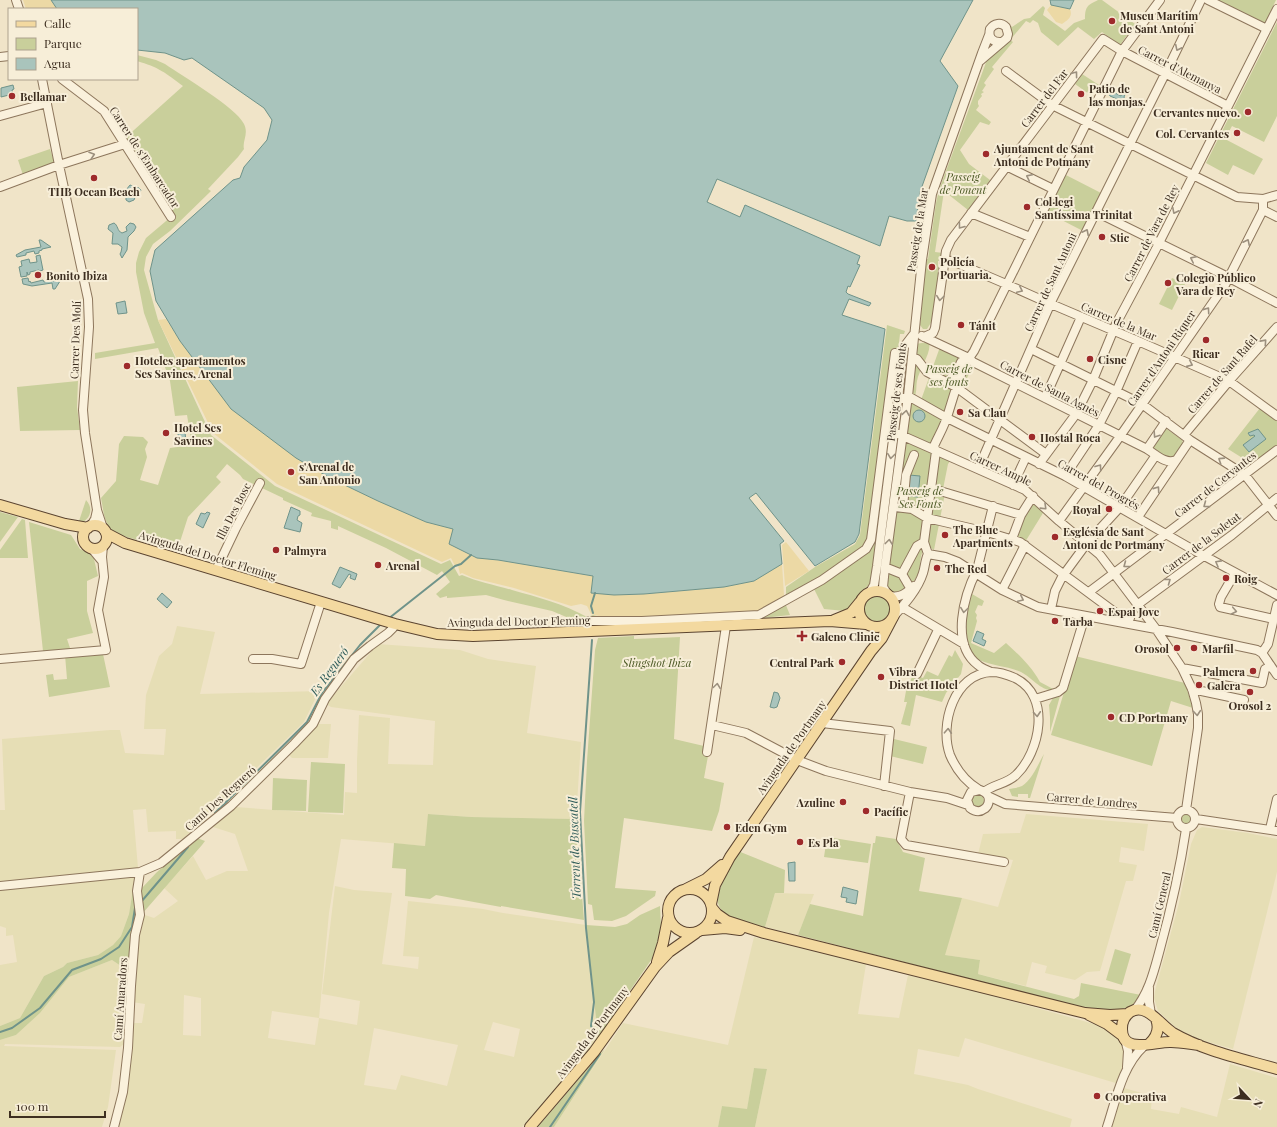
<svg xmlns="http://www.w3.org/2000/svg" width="1277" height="1127" font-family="'Playfair Display',serif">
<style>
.farmland{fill:#e6deb5;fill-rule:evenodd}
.green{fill:#c9cf9b}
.sand{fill:#ecd9a5}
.water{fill:#a9c4bc;stroke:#6f938a}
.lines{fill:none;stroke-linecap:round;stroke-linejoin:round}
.stream{stroke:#6f938a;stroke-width:2}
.minor-casing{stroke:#8d765c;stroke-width:10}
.major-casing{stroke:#5b4430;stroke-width:12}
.minor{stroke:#faf1dc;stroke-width:8}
.major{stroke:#f3d9a0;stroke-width:10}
.oneway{stroke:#9c907e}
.poi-dot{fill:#9e2a2b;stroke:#f7eed8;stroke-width:1.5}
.labels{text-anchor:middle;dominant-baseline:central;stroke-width:4;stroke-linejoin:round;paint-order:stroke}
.poi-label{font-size:11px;font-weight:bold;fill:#3d2e20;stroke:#f7eed8;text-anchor:start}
.street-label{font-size:11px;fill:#3d2e20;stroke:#f7eed8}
.park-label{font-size:11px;font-style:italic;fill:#4d5a26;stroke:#f7eed8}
.water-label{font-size:12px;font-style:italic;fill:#2f5d5a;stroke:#f7eed8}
</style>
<rect width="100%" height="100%" fill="#f0e4c8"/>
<path class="farmland" d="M177 626 215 632 200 694 319 691 304 722 183 839H176V831L148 832 146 809 133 810 138 868 0 882V810H5L2 739 110 730H120L125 753 164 755 166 729H144L146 695 159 656 172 644Z
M378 644 460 650 488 659 536 666 527 733 581 742 576 819 471 817 429 814 425 846 341 839 329 913 319 1018 357 1025 360 1001 322 994 335 886 354 890 392 893 382 964 418 969 419 957 403 956 408 901 483 909 503 913 586 925 598 1037 572 1071 522 1127H116L131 1023H142L145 1004 132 1002 142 914 154 918 178 901 164 888 193 856 206 880 227 871H248L235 834 213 827 235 807 344 815 345 792 357 793V761L359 715 390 718 388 764 433 765 435 721 331 707 326 704ZM184 995 201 998V1036L183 1035ZM272 1011 319 1018 315 1045 268 1038ZM493 1022 520 1029 514 1057 484 1050ZM374 1028 458 1045 447 1086 401 1075 396 1090 364 1085Z
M315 724H331L328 758H292L289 755 308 736Z
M1026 814 1148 824 1144 851 1121 847 1119 862 1137 865 1133 881H1126L1100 971 1087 972 1075 980 1045 973 1047 966 1032 962 1026 986 978 974 980 960 944 955 962 898 998 907 1013 860 978 854 983 834 1020 833Z
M1202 827 1248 833 1277 839V872L1233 1049 1197 1039 1178 1030 1158 1011 1154 998 1155 991 1179 903 1191 844 1197 830Z
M135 876 129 914 121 936 113 945 98 955 67 963 63 967 44 976 20 1018 0 1026V965L17 962 13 935 6 936V928L0 926V890L136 876Z
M775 893 814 894 798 935 765 927Z
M754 937 866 964 858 1014 899 1018 908 975 975 991 1105 1027 1121 1040 1125 1053V1065L1119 1084 965 1038 959 1057 918 1049 914 1074 968 1085 978 1089 1072 1119 1070 1127H755L767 1069 754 1068 747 1110 722 1106 718 1127H554L623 1023 728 1045Z
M112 960 130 972 124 1044 120 1047 5 1044 4 1046 116 1050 108 1107 102 1127H0V1040L16 1035 40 1013 69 977Z
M1230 1064 1277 1078V1127H1111L1124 1088 1152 1096 1151 1109 1179 1114 1181 1107 1217 1117Z"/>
<path class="green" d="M1098 0H1102L1135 24 1120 45 1102 32 1094 39 1078 27 1058 46 1041 32 1038 23 1033 20 1030 23 1026 21 1010 40 1013 42 992 67 994 69 984 83 986 85 982 91 984 92 981 94 982 96 978 101V104L979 106 976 110 991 122 989 125 980 122 960 150 969 164 990 180 968 210 944 191 935 252 943 253 941 261H938V267H939L932 321 927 329H923L920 325 926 259H928L936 203 939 190 988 57 1011 26 1012 27 1024 19 1030 18 1043 6 1045 8 1043 15 1065 31 1074 23 1085 19C1085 6 1088 5 1098 0Z
M1218 0H1276L1265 23Z
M1277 22V116L1264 142 1232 126 1225 139 1263 159 1254 175 1233 165 1228 175 1206 163Z
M137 55 156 60 165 64C182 76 236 107 244 124 249 134 242 141 244 149L238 157 208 189 211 191 170 231 153 244 146 257 144 270 158 320 211 435 275 486 441 564 450 560 459 576 462 575C478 582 495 585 512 590 537 597 564 604 587 617L593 615 610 619 758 614 786 596V587L815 567 855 544 860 535 887 325 905 331 904 334H900L871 583 862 591 853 605 849 609 845 611 824 609 813 587 785 603 790 615 763 618 588 626 552 611 504 600 486 595 447 598V596L440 598 436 594 450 582 442 571 437 575 386 548 338 526V530L331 528V521L311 516 312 513 283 500V498L243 479 240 475 227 464 216 477 221 482 188 517 177 551 116 534C103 524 104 512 101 498L116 481 119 444 124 436 143 437 148 442 145 449 147 457 140 480 158 485 170 448 192 445 187 415 175 416 170 381 158 348 95 359V353L155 343 144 313 136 272V263L139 252 146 238 172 216 124 139 183 86C166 73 158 67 137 61Z
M1082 74 1099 85 1092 96 1075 84Z
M50 149 55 164 23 175 18 160Z
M1062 173 1103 194 1083 231 1048 213H1043Z
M1172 278 1185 284 1172 310 1159 304Z
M929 342C932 353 919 369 917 381 916 386 917 390 915 396L910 393 915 344Z
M940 347 973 365 950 415 921 400Z
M78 381 77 407 80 430 20 431 17 387Z
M911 400 944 419 934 445 907 433Z
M1260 408 1277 421V445L1252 464 1228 449Z
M1164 427 1182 440 1183 443 1174 458C1166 462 1156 453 1150 448Z
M910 442 951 460 948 464 943 489 945 493 934 550 928 546C918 554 922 560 919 571 915 583 906 591 895 594L890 592 887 587 904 444Z
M1028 496 1042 510 1043 513 1022 547 1010 542Z
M86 500C95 510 89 521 78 524Z
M0 512 18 517 0 542Z
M22 519 25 520 28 558H0V550Z
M29 522 71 535 80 549 93 555 98 576 87 581V611L93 633 67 639 71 651H43Z
M972 594 984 601 982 606 978 605 975 612 977 615 976 618 977 621 971 643 994 653 1006 643C1020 656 1031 666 1040 682L1055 690C1041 692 1033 678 1021 672 1008 666 992 666 979 660 959 649 966 612 972 594Z
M863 609a14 14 0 1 1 28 0a14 14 0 1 1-28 0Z
M634 636V639L680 637 674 739 704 746 703 754 708 756 704 778 724 783 719 811 712 831 624 818 615 888 656 891 655 896 626 916 612 921 594 920 592 905 588 904 584 821 587 761 595 650 598 638Z
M955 650 963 664 961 674 946 693 942 702 916 695 910 726 901 724 907 702H904L906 691 912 677 916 679 918 676 923 678 927 671 938 676 949 655 952 657Z
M103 654 110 687 49 697 46 675 53 674 54 680 67 679 65 655Z
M1075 656 1185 683 1193 708 1171 701 1152 766 1051 735Z
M1060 696 1050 732V717L1049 705 1053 698Z
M894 739 927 747 923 764 890 756Z
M1044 754 1030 798H1028V794H1018V797L1012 796 1009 789C1013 788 1018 788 1022 786 1032 780 1038 764 1044 754Z
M311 762 345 764 343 813 308 812Z
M273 778 307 780 306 811 272 810Z
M972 801a6 6 0 1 1 12 0a6 6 0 1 1-12 0Z
M1181.5 819a5.5 5.5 0 1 1 11 0a5.5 5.5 0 1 1-11 0Z
M428 814 471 817 576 819 584 920 501 906V907L436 895 430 899 405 896 406 869 392 868 394 843 425 846Z
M876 836 896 839 903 852 925 858 919 891 962 898 945 955 980 960 978 974 1074 999 1079 996 1081 983 1141 995C1130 1014 1110 1010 1091 1010L798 935 810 904 863 916 873 843H875Z
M827 837 871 844 868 863 824 857Z
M197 838 205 841 202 845 142 914 141 889 157 872Z
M738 851 785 870 784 893H775L765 927C753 925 740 923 729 917 725 915 719 908 718 903 716 890 732 863 738 851Z
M135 876H136L137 908 130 972 112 960 69 977 40 1013 16 1035 0 1040V1026L20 1018 44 976 63 967 67 963 98 955 113 945 121 936 129 914Z
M660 906 661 927 656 953 598 1037 586 925 615 927 627 924 640 915Z
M1115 949 1131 954 1122 985 1106 980Z
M605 1049 554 1127H538L600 1054Z
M754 1068 767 1069 755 1127H718L722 1106 747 1109Z"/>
<path class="sand" d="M23 0H51L57 9H26Z
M1051 5 1070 9C1073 17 1068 20 1062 24L1056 22 1047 10Z
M166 319 180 341 203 370 296 458 330 478 378 501 426 522 454 529 449 544 477 558 498 560 593 576 614 595 644 594 724 587 754 581 782 564 784 595 780 599 756 613 610 619 591 614 587 606 581 604 571 606 514 588 473 578 462 573 460 574 458 566H455L451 558 442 562 277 484 213 433 158 320Z
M786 542 809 571 785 586 782 545Z"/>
<path class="water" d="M51 0H973L940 61 958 86 920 192 916 221H907L889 216 880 246 717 179 707 202 740 217 745 205 860 256 857 264 860 265 850 287 848 286 846 292 848 294 871 303 869 306 849 299 842 315 885 329 859 534 855 542 815 566 756 493 749 498 784 541 780 544 782 564 754 581 724 587 644 594 614 595 591 593 593 576 498 560 477 558 449 544 453 529 426 522 378 501 330 478 296 458 231 409 180 341 156 301 150 271 155 250 233 180 240 178 244 167 267 140 272 120 264 108 192 58 184 60 165 53 137 50V9H57Z
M1050 0H1074L1070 9 1051 5Z
M13 85 14 89 12 90 13 94 1 97V88Z
M1123 90 1126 92 1124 97 1125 100 1124 102 1110 96 1109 94 1111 91 1121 96Z
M130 185 139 188 141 190 139 194 136 195 134 200 129 202 126 200V190Z
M114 223C118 225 117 231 122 233L127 231 126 227 130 223 134 224 136 227 134 231 128 237 127 250 122 258 120 254 121 252 122 247 118 244H112L113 233 108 229 109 225Z
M39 240H41L51 247 42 249V250L39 251V253L35 254 34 251 26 253V255L17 257 16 255 25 250 41 247Z
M40 255 43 270 40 271 39 270 30 272V274L28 275 27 272V276L21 277 19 267 22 266 21 261 29 259 30 263 37 262 36 256Z
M60 277 62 278 55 289H53L52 283 32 286 23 284 22 279 28 278 29 282 30 281 31 283 43 280 44 282 52 280 53 281 57 280V278Z
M125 301 127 313 118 314 116 303Z
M913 416a6 6 0 1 1 12 0a6 6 0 1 1-12 0Z
M184 424 186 441 179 442 177 425Z
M1258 429 1266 439 1249 452 1243 445 1255 436 1254 435 1250 436 1248 433Z
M909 475 920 476 918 497 907 496Z
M291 507 300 511V515L298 516 297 520 302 523 300 532 284 528Z
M207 512 210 513 203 528 196 524 201 513 205 514Z
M340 567 357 574 355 580 350 578 351 575 349 574 340 588 332 584Z
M162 593 172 602 167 608 157 599Z
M977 631 984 634 982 639 986 641 984 646 973 641Z
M774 692 778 693 780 698 777 707 774 708 770 707Z
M795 862V881H789L788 863Z
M843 887 858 891 856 904 846 902 847 898 841 897Z"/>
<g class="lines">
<path class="stream" d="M593 613 591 606 595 593
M388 619 455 566 461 564 471 555
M592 640 580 812 586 928 594 1002 591 1026 594 1031
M215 813 307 722 322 693 360 645 381 624
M141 902 188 847
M0 1032 12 1028 40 1008 72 970 101 959 119 947 132 927 135 908 137 907
M550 1127 600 1054"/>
<g class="minor-casing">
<path id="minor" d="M16 0 19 9
M1208 0 1267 29
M0 57 9 56
M980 61 1007 38 1008 34 1006 27C1001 22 994 23 990 29 988 37 992 42 1000 42
M1006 71 1052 105 1237 197 1263 199 1277 195
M42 79 59 165 88 299 89 327 83 410 85 433 97 510 104 531
M62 79 104 111 171 217
M0 116 47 103
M1006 166 1053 189
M0 187 59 165 125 144
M1263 210 1277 217
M1096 212 1220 273 1277 303
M971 213 1030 237
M945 259 957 263 1006 284 1044 301 1138 341 1229 381 1277 416
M922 336 969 358 973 362 1147 449C1155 454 1166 465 1176 460
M924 337 933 333 935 328 946 251 951 240 1103 39 1122 51 1228 106
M1031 349 1142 404 1190 440 1245 475 1277 516
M914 358 917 359 927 372 956 387 1046 454
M949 383 954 372 957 371 961 362
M1045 398 1081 317
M898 400 908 396 947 418 1065 476 1197 552 1277 595
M894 432 1025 490 1059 521 1100 555 1156 629 1182 668 1192 689 1196 703 1198 714V728L1186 810
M1184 435 1229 381 1277 327
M1147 449 1166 421
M1039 464 1076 414 1093 380 1116 324 1156 249 1277 9
M978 469 1053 298 1169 66 1201 0
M1065 476 1099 425 1116 392 1138 341
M1013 485 1026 457
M930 488 1021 515
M895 507 912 509 927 518 987 532 1020 542 1120 616 1130 618
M903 507 906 475 914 455
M1138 517 1190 440
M1059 521 1116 442 1225 285 1263 210V199
M90 527 95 519 97 510
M1012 539 1021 515 1033 496
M92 549 102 561
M928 554 924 542 936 451 934 446C939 435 945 425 948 414 955 392 960 370 974 351L1122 51 1160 0
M887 568 902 574 909 586
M216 570 236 528 260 483
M1235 573 1221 597 1219 604 1220 607 1274 619
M902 574 917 546 924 542
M1002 590 1025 545
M870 592 874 585 877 566 898 400 903 348 913 335
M1089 592 1277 450
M887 593 883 587 885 567 908 396 922 260 932 194 982 53 989 35
M890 596C901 598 906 593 914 586
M1137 605 1232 535 1277 498
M902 607 964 644
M1051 609 1055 591 1062 577 1087 543 1120 507 1156 455
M893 617C905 604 918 589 923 573 925 567 925 560 928 554L945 557 958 562 1002 590 1038 607 1172 632 1257 650 1262 653 1277 675
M589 621H642L759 615 822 580 866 549 871 540 895 353
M1262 653 1268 644 1277 605
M0 659 106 650 98 610 104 577 102 557 103 546
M253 659H272L301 664 321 602
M1182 668 1262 683 1265 669 1271 666
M991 672C987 670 981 668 978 665 950 644 964 595 977 570L993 506
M917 674 938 630
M1192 689 1244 700
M1035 699 1058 692 1063 688 1085 616
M822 723 890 731 884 786
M712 725 746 733 797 760 826 771 910 792 947 798 968 805
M707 752 726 626
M979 790 971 792 967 800 970 808C974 811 979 813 984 809 988 807 990 801 988 796 986 792 982 791 978 789 965 781 956 769 950 755 939 725 954 673 992 672 1000 672 1008 675 1015 678 1052 696 1040 752 1016 775 1007 784 994 784 984 792
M910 792 901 839 906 845 1004 862
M988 796 1005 804 1177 818
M1177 819a9 9 0 1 1 18 0a9 9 0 1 1-18 0Z
M1196 819 1277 831
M1270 829 1277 799
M0 886 140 872 161 863 231 806 294 744 313 724 325 699 354 659 370 646 388 633 393 628 395 624
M1149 988V1002L1151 1014
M1134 1011C1149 993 1154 971 1160 949 1171 909 1180 869 1186 829
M1125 1039 1128 1051 1127 1067
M114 1127 123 1092 128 1048 131 986 135 935 140 915 137 891 140 872
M1107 1127C1116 1100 1122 1066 1144 1046"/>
</g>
<g class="major-casing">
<path id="major" d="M0 505 65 524 88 528
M83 537a12 12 0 1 1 24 0a12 12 0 1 1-24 0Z
M106 533 125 543 395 624 437 634 473 636 830 621 866 624
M859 609a18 18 0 1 1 36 0a18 18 0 1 1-36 0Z
M834 620 851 613 860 602
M668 911a22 22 0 1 1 44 0a22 22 0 1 1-44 0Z
M686 889 706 879 722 865
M711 904 715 885 730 857 871 651 882 638 892 619
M712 908 717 914 727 921 764 933 1085 1013 1110 1015 1128 1014
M702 930 725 928 740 930
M657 962 663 943 668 918
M1089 1015 1107 1024 1123 1036
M1149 1044C1157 1037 1160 1029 1156 1019
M1199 1045C1190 1044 1180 1042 1171 1042 1156 1041 1121 1056 1122 1028 1122 1021 1125 1016 1130 1012 1147 1002 1160 1025 1173 1033 1204 1051 1243 1059 1277 1069
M530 1127 594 1052 655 967 669 952 696 933"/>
</g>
<use href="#minor" class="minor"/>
<use href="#major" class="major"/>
</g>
<defs><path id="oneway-chevron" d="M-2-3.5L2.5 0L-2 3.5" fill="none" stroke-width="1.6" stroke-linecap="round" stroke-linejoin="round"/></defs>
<g class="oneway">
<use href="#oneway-chevron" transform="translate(1178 48) rotate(116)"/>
<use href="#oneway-chevron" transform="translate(1075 74) rotate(-53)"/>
<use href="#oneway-chevron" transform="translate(92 155) rotate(-18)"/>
<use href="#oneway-chevron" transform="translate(1029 177) rotate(-154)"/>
<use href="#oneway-chevron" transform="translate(1175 211) rotate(117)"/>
<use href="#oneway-chevron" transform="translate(961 226) rotate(127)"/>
<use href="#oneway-chevron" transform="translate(1086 232) rotate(-63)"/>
<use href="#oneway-chevron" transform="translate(1247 242) rotate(-64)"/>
<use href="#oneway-chevron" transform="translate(1193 259) rotate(-154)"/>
<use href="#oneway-chevron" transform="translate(1020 290) rotate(25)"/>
<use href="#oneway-chevron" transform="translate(940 298) rotate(97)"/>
<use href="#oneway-chevron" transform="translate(1207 310) rotate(-55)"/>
<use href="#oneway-chevron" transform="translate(1264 342) rotate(-48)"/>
<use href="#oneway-chevron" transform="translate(1190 364) rotate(24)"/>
<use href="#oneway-chevron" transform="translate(906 413) rotate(-81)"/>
<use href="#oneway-chevron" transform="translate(1156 435) rotate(123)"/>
<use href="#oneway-chevron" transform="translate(891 456) rotate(97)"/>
<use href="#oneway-chevron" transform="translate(1221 460) rotate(-147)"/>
<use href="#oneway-chevron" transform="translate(1099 467) rotate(-54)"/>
<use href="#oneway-chevron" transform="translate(1157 489) rotate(-55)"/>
<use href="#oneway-chevron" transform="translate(1206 505) rotate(143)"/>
<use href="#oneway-chevron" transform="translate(1044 507) rotate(44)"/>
<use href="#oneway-chevron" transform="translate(889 542) rotate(-83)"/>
<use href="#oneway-chevron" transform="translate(1218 563) rotate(-151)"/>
<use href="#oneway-chevron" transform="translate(1126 565) rotate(143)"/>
<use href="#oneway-chevron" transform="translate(1168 581) rotate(-36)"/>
<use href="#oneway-chevron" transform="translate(1021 599) rotate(25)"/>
<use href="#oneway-chevron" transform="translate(964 610) rotate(98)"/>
<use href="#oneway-chevron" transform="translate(1234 611) rotate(11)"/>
<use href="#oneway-chevron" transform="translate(717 686) rotate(-82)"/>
<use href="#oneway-chevron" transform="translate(1197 713) rotate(85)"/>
<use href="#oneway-chevron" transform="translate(1037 714) rotate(86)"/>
<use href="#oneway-chevron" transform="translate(948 731) rotate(-87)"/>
</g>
<g class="poi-dot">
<circle cx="1112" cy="21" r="4"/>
<circle cx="1081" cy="94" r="4"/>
<circle cx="12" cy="96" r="4"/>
<circle cx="1248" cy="112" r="4"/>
<circle cx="1237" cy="133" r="4"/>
<circle cx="986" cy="154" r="4"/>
<circle cx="94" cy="178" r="4"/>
<circle cx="1027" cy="207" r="4"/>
<circle cx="1102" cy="237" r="4"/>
<circle cx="932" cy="267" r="4"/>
<circle cx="38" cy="275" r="4"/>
<circle cx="1168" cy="283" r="4"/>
<circle cx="961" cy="325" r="4"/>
<circle cx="1206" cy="340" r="4"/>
<circle cx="1090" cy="359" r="4"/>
<circle cx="127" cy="366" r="4"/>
<circle cx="960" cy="412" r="4"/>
<circle cx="166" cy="433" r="4"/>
<circle cx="1032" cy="437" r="4"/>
<circle cx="291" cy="472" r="4"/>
<circle cx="1109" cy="509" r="4"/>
<circle cx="945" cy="535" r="4"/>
<circle cx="1055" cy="537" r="4"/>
<circle cx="276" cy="550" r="4"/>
<circle cx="378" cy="565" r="4"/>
<circle cx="937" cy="568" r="4"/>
<circle cx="1226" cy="578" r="4"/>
<circle cx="1100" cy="611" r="4"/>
<circle cx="1055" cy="621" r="4"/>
<path d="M800 630h4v4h4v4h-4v4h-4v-4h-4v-4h4z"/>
<circle cx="1177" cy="648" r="4"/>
<circle cx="1194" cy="648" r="4"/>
<circle cx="842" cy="662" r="4"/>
<circle cx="1253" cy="671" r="4"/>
<circle cx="881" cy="677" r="4"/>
<circle cx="1199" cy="685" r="4"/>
<circle cx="1250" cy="692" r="4"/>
<circle cx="1111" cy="717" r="4"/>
<circle cx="843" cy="802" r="4"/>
<circle cx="866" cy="811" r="4"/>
<circle cx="727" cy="827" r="4"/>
<circle cx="800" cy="842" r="4"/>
<circle cx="1097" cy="1096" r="4"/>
</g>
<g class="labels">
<g class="poi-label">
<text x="1120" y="15">Museu Marítim<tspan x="1120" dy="13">de Sant Antoni</tspan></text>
<text x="1089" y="88">Patio de<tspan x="1089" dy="13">las monjas.</tspan></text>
<text x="20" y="96">Bellamar</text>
<text x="1240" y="112" text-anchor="end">Cervantes nuevo.</text>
<text x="1229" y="133" text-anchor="end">Col. Cervantes</text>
<text x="994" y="148">Ajuntament de Sant<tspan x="994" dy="13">Antoni de Potmany</tspan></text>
<text x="94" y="191" text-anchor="middle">THB Ocean Beach</text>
<text x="1035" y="201">Col·legi<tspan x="1035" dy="13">Santíssima Trinitat</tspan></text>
<text x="1110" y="237">Stic</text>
<text x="940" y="261">Policía<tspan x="940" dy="13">Portuaria.</tspan></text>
<text x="46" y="275">Bonito Ibiza</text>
<text x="1176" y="277">Colegio Público<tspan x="1176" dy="13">Vara de Rey</tspan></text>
<text x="969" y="325">Tánit</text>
<text x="1206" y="353" text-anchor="middle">Ricar</text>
<text x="1098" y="359">Cisne</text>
<text x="135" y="360">Hoteles apartamentos<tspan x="135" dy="13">Ses Savines, Arenal</tspan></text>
<text x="968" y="412">Sa Clau</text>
<text x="174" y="427">Hotel Ses<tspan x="174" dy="13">Savines</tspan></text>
<text x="1040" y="437">Hostal Roca</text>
<text x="299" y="466">s'Arenal de<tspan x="299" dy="13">San Antonio</tspan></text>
<text x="1101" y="509" text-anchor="end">Royal</text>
<text x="953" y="529">The Blue<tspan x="953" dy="13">Apartments</tspan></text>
<text x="1063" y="531">Església de Sant<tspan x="1063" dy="13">Antoni de Portmany</tspan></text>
<text x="284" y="550">Palmyra</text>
<text x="386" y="565">Arenal</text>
<text x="945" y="568">The Red</text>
<text x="1234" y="578">Roig</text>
<text x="1108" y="611">Espai Jove</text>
<text x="1063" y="621">Tarba</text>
<text x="811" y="636">Galeno Clinic</text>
<text x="1169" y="648" text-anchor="end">Orosol</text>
<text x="1202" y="648">Marfil</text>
<text x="834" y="662" text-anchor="end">Central Park</text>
<text x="889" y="671">Vibra<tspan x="889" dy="13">District Hotel</tspan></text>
<text x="1245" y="671" text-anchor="end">Palmera</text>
<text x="1207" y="685">Galera</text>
<text x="1250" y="705" text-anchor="middle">Orosol 2</text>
<text x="1119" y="717">CD Portmany</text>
<text x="835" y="802" text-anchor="end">Azuline</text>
<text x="874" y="811">Pacífic</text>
<text x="735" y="827">Eden Gym</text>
<text x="808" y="842">Es Pla</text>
<text x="1105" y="1096">Cooperativa</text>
</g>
<g class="street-label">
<text transform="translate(1180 69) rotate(27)">Carrer d'Alemanya</text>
<text transform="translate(1044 98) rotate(-53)">Carrer del Far</text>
<text transform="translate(145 157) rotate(57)">Carrer de s'Embarcador</text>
<text transform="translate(917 230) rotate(-81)">Passeig de la Mar</text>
<text transform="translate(1151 233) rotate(-63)">Carrer de Vara de Rey</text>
<text transform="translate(1050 282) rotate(-65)">Carrer de Sant Antoni</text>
<text transform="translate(1119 321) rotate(23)">Carrer de la Mar</text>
<text transform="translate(75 340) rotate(-88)">Carrer Des Molí</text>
<text transform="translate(1161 358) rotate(-56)">Carrer d'Antoni Riquer</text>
<text transform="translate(1222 374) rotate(-49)">Carrer de Sant Rafel</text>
<text transform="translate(1050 388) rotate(27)">Carrer de Santa Agnès</text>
<text transform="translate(896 392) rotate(-83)">Passeig de ses Fonts</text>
<text transform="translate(1001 468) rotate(25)">Carrer Ample</text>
<text transform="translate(1099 484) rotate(29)">Carrer del Progrés</text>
<text transform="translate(1215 484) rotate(-38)">Carrer de Cervantes</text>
<text transform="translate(233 511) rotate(-63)">Illa Des Bosc</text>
<text transform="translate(1201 543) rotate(-37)">Carrer de la Soletat</text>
<text transform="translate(208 555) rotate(17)">Avinguda del Doctor Fleming</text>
<text transform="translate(519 621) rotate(-1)">Avinguda del Doctor Fleming</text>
<text transform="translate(791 747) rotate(-55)">Avinguda de Portmany</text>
<text transform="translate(220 798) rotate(-42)">Camí Des Regueró</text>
<text transform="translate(1092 800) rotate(5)">Carrer de Londres</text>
<text transform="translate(1159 905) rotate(-77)">Camí General</text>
<text transform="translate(120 999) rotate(-86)">Camí Amaradors</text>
<text transform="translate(592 1032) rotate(-53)">Avinguda de Portmany</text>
</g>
<g class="park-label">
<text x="963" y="176">Passeig<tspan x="963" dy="13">de Ponent</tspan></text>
<text x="949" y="368">Passeig de<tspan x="949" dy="13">ses fonts</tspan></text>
<text x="920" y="490">Passeig de<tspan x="920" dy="13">Ses Fonts</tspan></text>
<text x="657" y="662">Slingshot Ibiza</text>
</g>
<g class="water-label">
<text transform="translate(329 671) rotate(-54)">Es Regueró</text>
<text transform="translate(574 848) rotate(-92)">Torrent de Buscatell</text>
</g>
</g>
<rect x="8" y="8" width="130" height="72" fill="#f7eed8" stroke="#ada18e"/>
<rect x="16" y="21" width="20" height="6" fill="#f3d9a0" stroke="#ada18e"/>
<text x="44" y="28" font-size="12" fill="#3d2e20">Calle</text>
<rect x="16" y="38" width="20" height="12" fill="#c9cf9b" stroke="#ada18e"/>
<text x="44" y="48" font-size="12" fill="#3d2e20">Parque</text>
<rect x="16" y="58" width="20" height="12" fill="#a9c4bc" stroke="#ada18e"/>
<text x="44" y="68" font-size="12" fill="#3d2e20">Agua</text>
<g transform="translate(1249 1099) rotate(116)" stroke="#f7eed8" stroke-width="3" paint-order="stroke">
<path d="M0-3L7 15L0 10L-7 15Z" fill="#3d2e20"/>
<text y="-6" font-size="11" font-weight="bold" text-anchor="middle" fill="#3d2e20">N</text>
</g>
<path d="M10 1111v6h95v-6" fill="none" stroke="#3d2e20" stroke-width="2"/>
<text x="16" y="1111" font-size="12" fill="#3d2e20" stroke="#f7eed8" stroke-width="3" paint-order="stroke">100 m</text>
</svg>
